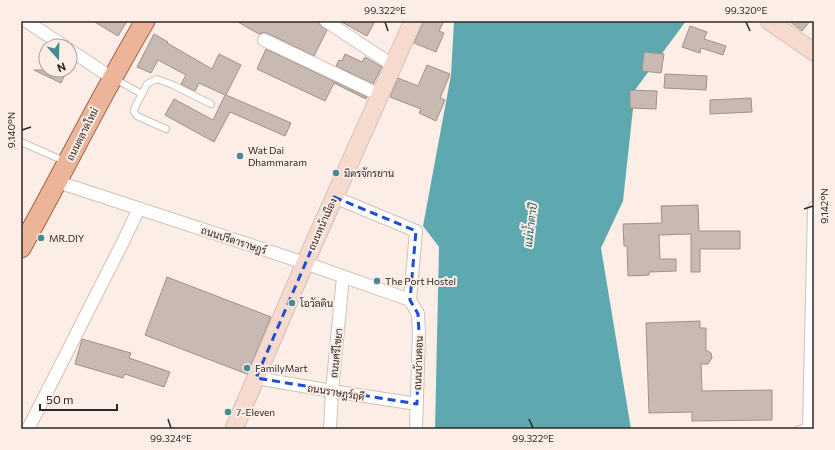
<svg xmlns="http://www.w3.org/2000/svg" width="835" height="450" font-family="Commissioner,Sarabun,sans-serif">
<style>
.water{fill:#5ea9b0}
.building{fill:#c8bab3;stroke:#9e908a}
.lines{fill:none;stroke-linecap:round;stroke-linejoin:round}
.lane-casing{stroke:#cfc1ba;stroke-width:8}
.street-casing{stroke:#cfc1ba;stroke-width:14}
.secondary-casing{stroke:#cfc1ba;stroke-width:19}
.primary-casing{stroke:#a16446;stroke-width:21}
.lane{stroke:#fff;stroke-width:6}
.street{stroke:#fff;stroke-width:12}
.secondary{stroke:#f5dacd;stroke-width:17}
.primary{stroke:#ecb59a;stroke-width:19}
.marked{fill:none;stroke:#1d4ed8;stroke-width:3;stroke-dasharray:8 5;stroke-linejoin:round}
.ticks{fill:none;stroke:#2e2826;stroke-width:1.5}
.poi-dot{fill:#448b92;stroke:#fcede6;stroke-width:1.5}
.labels{text-anchor:middle;dominant-baseline:central;stroke-width:4;stroke-linejoin:round;paint-order:stroke}
.street-label{font-size:10px;fill:#2e2826;stroke:#fcede6}
.poi-label{font-size:10px;fill:#2e2826;stroke:#fcede6;text-anchor:start}
.water-label{font-size:11px;font-style:italic;fill:#216066;stroke:#fcede6}
.neatline{fill:none;stroke:#2e2826;stroke-width:1.5}
.ticks-label{font-size:10px;text-anchor:middle;fill:#2e2826}
</style>
<rect width="100%" height="100%" fill="#fcede6"/>
<path class="water" d="M454 21H686L635 90 623 201 601 248 631 429H435L439 247 423 226 451 75Z"/>
<path class="building" d="M93 21H127L118 36Z
M236 21H319L320 25 327 30 314 56 267 33H263L259 34Z
M340 21H375L367 36Z
M424 21H444L439 31 444 33 436 52 414 43Z
M789 21H810L802 31Z
M690 26 707 32 704 39 726 46 723 55 701 48 700 53 682 47Z
M154 34 168 42 167 43 212 69 219 54 241 65 226 95 291 123 285 136 230 112 214 142 165 115 174 99 213 120 225 95 199 83 195 91 181 84 186 75 158 60 151 73 137 67Z
M266 49 367 97 366 99 334 83 325 101 257 69Z
M644 52 664 54 661 73 642 71Z
M345 54 362 62 365 57 382 67 373 84 336 66 339 60 342 61Z
M427 65 450 74 440 98 445 100 436 121 419 113 421 109 390 97 398 78 418 86Z
M34 70H67L61 83Z
M665 74 707 76 706 90 664 88Z
M630 90 657 91 656 109 630 108Z
M751 98 752 112 710 114V100Z
M698 205 699 231H740V249H700V272H691V234L659 235 660 259H676V271L649 272V275L628 276 627 246H624L623 224 662 223 661 206Z
M167 277 271 317 247 374 145 335Z
M700 321V328H706V350L711 353 712 358 708 364H701L702 391 772 390V420L692 421V412L649 413 646 323Z
M82 339 131 353 129 358 170 372 164 387 125 374 123 378 75 364Z"/>
<g class="lines">
<g class="lane-casing">
<path id="lane" d="M115 79 142 94 147 84 157 79 173 85 211 104
M142 94 135 107 134 112 137 116 166 129
M21 142 64 161
M799 429 810 427"/>
</g>
<g class="street-casing">
<path id="street" d="M26 21 64 46
M326 21 394 66
M264 40 380 95
M70 50 112 78
M58 182 305 263 410 300
M334 197 416 231 410 300
M410 300 418 314 419 333 416 429
M256 378 332 391 417 404
M28 429 124 240 139 208
M330 429 332 391 343 277
M809 429 814 208"/>
</g>
<g class="secondary-casing">
<path id="secondary" d="M769 21 814 52
M234 429 305 263 413 21"/>
</g>
<g class="primary-casing">
<path id="primary" d="M21 248C63 173 101 95 145 21"/>
</g>
<use href="#lane" class="lane"/>
<use href="#street" class="street"/>
<use href="#secondary" class="secondary"/>
<use href="#primary" class="primary"/>
</g>
<path class="marked" d="M334 197 416 231 410 300 418 314 419 333 417 404 256 378Z"/>
<path class="ticks" d="M385 22 388 31M746 22 750 31M22 130 31 127M804 209 813 206M168 419 171 428M529 419 533 428"/>
<g class="poi-dot">
<circle cx="240" cy="156" r="4"/>
<circle cx="336" cy="173" r="4"/>
<circle cx="41" cy="238" r="4"/>
<circle cx="377" cy="281" r="4"/>
<circle cx="292" cy="303" r="4"/>
<circle cx="247" cy="368" r="4"/>
<circle cx="228" cy="412" r="4"/>
</g>
<g class="labels">
<g class="street-label">
<text transform="translate(82 134) rotate(-63)">ถนนตลาดใหม่</text>
<text transform="translate(322 224) rotate(-66)">ถนนหน้าเมือง</text>
<text transform="translate(234 240) rotate(18)">ถนนปรีดาราษฎร์</text>
<text transform="translate(336 353) rotate(-84)">ถนนศรีไชยา</text>
<text transform="translate(418 363) rotate(-88)">ถนนบ้านดอน</text>
<text transform="translate(336 392) rotate(9)">ถนนราษฎร์ฤดี</text>
</g>
<g class="poi-label">
<text x="248" y="150">Wat Dai<tspan x="248" dy="12">Dhammaram</tspan></text>
<text x="344" y="173">มิตรจักรยาน</text>
<text x="49" y="238">MR.DIY</text>
<text x="385" y="281">The Port Hostel</text>
<text x="300" y="303">โอวัลติน</text>
<text x="255" y="368">FamilyMart</text>
<text x="236" y="412">7-Eleven</text>
</g>
<g class="water-label">
<text transform="translate(530 225) rotate(-83)">แม่น้ำตาปี</text>
</g>
</g>
<rect width="835" height="450" fill="none" stroke="#fcede6" stroke-width="44"/>
<g transform="translate(58 58) rotate(160)"><circle r="19" fill="#fcede6" stroke="#aa9e99"/>
<path d="M0-3L7 15L0 10L-7 15Z" fill="#448b92"/>
<text y="-6" font-size="11" font-weight="bold" text-anchor="middle" fill="#2e2826">N</text>
</g>
<path d="M40 404v6h77v-6" fill="none" stroke="#2e2826" stroke-width="2"/>
<text x="46" y="404" font-size="12" fill="#2e2826" stroke="#fcede6" stroke-width="3" paint-order="stroke">50 m</text>
<rect x="22" y="22" width="791" height="406" class="neatline"/>
<g class="ticks-label">
<text x="385" y="14">99.322°E</text>
<text x="746" y="14">99.320°E</text>
<text transform="translate(11 130) rotate(-90)" y="4">9.140°N</text>
<text transform="translate(824 206) rotate(-90)" y="4">9.142°N</text>
<text x="171" y="442">99.324°E</text>
<text x="533" y="442">99.322°E</text>
</g>
</svg>
